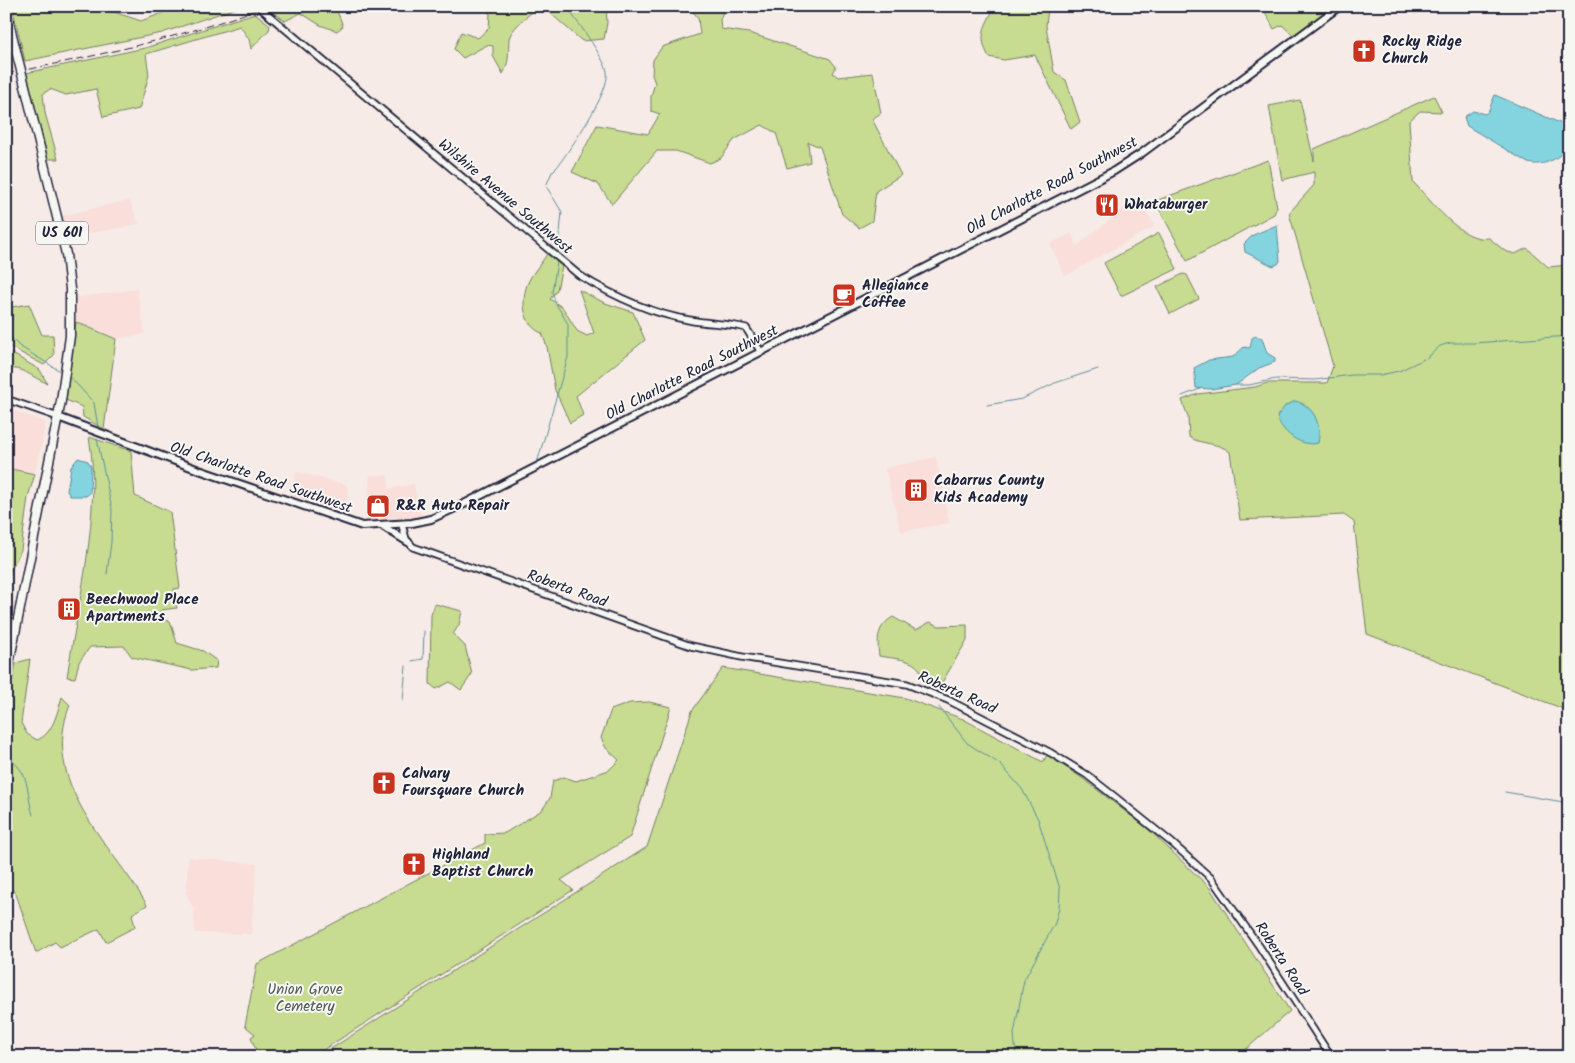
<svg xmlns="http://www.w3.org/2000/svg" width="1575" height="1063" font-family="Kalam,sans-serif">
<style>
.built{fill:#f9deda}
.green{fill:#c7dc91;stroke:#747f66}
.water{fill:#83d4de;stroke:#5c8d9d}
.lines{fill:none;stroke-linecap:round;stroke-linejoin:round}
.stream{stroke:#5c8d9d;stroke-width:1}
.tertiary-casing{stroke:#22223b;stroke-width:9}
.secondary-casing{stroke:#22223b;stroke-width:10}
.trunk-casing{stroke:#22223b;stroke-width:11}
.tertiary{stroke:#f6f6f2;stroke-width:5.5}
.secondary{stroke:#f6f6f2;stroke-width:6}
.trunk{stroke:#f6f6f2;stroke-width:8}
.rail{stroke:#22223b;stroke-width:1;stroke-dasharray:8 4;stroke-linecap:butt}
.tertiary-bridge-casing{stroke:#22223b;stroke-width:9;stroke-linecap:butt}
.trunk-bridge-casing{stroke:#22223b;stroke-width:11;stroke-linecap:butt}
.tertiary-bridge{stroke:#f6f6f2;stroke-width:5.5}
.trunk-bridge{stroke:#f6f6f2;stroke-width:8}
.labels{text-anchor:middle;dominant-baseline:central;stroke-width:4;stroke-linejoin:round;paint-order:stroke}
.shield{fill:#f6f6f2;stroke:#626272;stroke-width:1}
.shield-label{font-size:14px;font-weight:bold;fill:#22223b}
.poi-label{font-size:15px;font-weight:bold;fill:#22223b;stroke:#f6f6f2;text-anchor:start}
.street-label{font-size:15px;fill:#22223b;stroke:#f6f6f2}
.park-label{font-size:15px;fill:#545a55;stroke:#f6f6f2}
</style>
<rect width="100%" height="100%" fill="#f7ebe7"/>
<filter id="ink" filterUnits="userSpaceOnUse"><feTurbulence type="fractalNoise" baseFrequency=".02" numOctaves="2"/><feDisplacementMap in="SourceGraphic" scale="10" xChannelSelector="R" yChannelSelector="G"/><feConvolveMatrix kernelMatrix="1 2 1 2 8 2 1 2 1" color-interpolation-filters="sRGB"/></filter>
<g filter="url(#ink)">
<path class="built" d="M1137 198 1155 226 1065 276 1050 244 1071 233 1077 246Z
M129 200 139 224 66 238 62 216Z
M137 289 145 334 116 339 76 322 75 298Z
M6 408 46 422 35 474 6 468Z
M936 457 949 523 901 532 885 468Z
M296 472 347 485 348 519 293 499Z
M370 475H388L389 489 414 484 422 519 402 523 366 524Z
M188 857 257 864 251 934 195 933 194 909 186 894Z"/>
<path class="green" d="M12 6H96L141 21 182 6H242L162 33 25 61Z
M279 6H335L343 26 337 31 320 25 301 13 285 21 271 10Z
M483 6H606L607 23 604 39 582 41 542 6C532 11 511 28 509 39 508 52 510 62 503 74L493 56V46L487 45 463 58 454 49 461 32 478 38 489 28 490 14Z
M693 6H725L720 20 721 29 749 33 830 59 836 67 833 73 838 77 873 73 881 113 872 119 901 175 876 191 872 221 859 228 842 214 820 147 808 142 810 162 787 168 776 133 762 125 734 140 721 158 710 163 676 151H657L612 204 598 184 572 172 597 125 648 134 660 114 651 111V96L655 83 652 75 653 60 662 47 700 34 698 18 691 9Z
M995 6H1048L1046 26 1054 72 1066 80 1080 122 1071 129 1035 55 1004 60 989 57C977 35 985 27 995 6Z
M1262 6H1333V7L1294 36 1282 25 1274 29Z
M255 13 270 25 269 30 251 49 249 39 240 26 146 54 149 75 139 109 103 117 96 89 66 95 50 89 43 94 45 113 58 159H48L26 73 145 48Z
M1434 96 1442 112 1420 111 1409 121 1413 182C1431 200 1461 243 1489 238L1505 251 1515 254 1527 248 1548 267 1569 265V711L1367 634 1354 522 1344 515 1240 520 1230 452C1219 442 1201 445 1189 437L1188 417 1182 400 1198 394 1255 387 1267 383H1327L1333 366 1289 213 1314 185V172L1282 180 1269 106 1300 100 1314 161V149Z
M1268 160 1277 207 1274 214 1187 261 1155 201Z
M1159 233 1177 269 1121 296 1104 263Z
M547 254 562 266 557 290 550 299 563 308 577 331 587 336 594 333 579 290 605 303 633 312 645 340 576 396 583 415 570 423 555 390 547 347 542 333C523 326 521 301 527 285 531 274 541 264 547 254Z
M1183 274 1187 275 1199 299 1170 314 1157 287Z
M29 304 42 335H53L54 355 44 365 6 345V308Z
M76 322 116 339 104 429 83 417 82 407 66 400Z
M6 350 40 370 47 383C32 378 23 366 6 369Z
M89 437 131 451 135 496 170 512 180 588 174 589 177 608 161 610 163 620 170 621 177 643 203 651 217 661 216 668 192 670 132 657 124 646 90 647 79 662 75 678 67 677C78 604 102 509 89 437Z
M6 468 35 474 28 497 21 550 10 572 9 579H6Z
M435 604 462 611 459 625 453 634 465 646 472 674 461 690 450 682 436 689 430 684 431 615Z
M893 617 916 630 930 622 939 626 967 625V640L940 686 922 676C919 658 894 659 879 656 877 639 877 626 893 617Z
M30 659 21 723 27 734 37 740C53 734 57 713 62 697L70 705C39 783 111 843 147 905L132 914 135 927 106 942 99 929 60 947 55 942 36 953 16 894 6 883V715L16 663Z
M723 668 905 698 963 719 1043 762 1047 755 1082 778 1148 829 1209 887 1290 1011 1237 1057H318L647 847 692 711Z
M649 702 671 707 630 837 561 880 573 890 312 1057H266L256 1050 251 1037 255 1034 245 1026 257 964 485 843V834L505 833 542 810 550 798 553 781 564 777 576 781 609 770 619 760 606 748 601 738 611 710 630 703Z"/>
<path class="water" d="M1495 95 1569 127 1568 147C1558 159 1544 167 1528 163L1467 126 1464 117 1473 111 1485 114 1488 112Z
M1277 225 1280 261 1278 264 1273 266 1245 252 1244 244 1253 235Z
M1255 336 1262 338 1267 353 1275 358V362L1259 368 1236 385 1211 389 1196 388 1194 368 1209 360 1233 357 1244 347 1250 348 1252 338Z
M1295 401C1314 405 1322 425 1318 443 1301 448 1280 431 1277 416L1285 406Z
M78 458 88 461 91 467 90 493 86 496H70L67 491 71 467Z"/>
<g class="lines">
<path class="stream" d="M558 254 562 212 546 186 552 172 558 166C570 148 611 92 607 71 604 58 575 17 565 6
M6 332 19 346 60 371
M1427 358 1440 346 1450 343H1474L1569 336
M71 378 94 403 98 427
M1236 385H1249L1276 379 1315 380 1352 375H1380L1399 371 1424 359
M1182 396 1200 389
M987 405 1022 399 1055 383 1098 369
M97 439 112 509 111 542 107 574
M537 463 568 357V324L556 304 552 292 557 262
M518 472 525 469
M412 661 423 659 424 631
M403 700 406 666
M939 707 967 743 1000 764 1022 789 1038 819 1060 889 1059 908 1055 923 1024 980 1014 1034 1016 1057
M6 757C32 772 25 790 33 815
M1505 792 1569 803"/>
<g class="tertiary-casing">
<path id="tertiary" d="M271 17 579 275C613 296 649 313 689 320 708 324 728 323 746 328L761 352
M6 399 58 417
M402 525 406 539 413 547 691 646 742 657 907 684 948 700 1051 753 1087 775 1115 797 1172 843 1211 878 1259 946 1331 1057"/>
</g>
<g class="secondary-casing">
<path id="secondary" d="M58 417 199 470 362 526 412 523 431 519 462 505 1114 171 1142 153 1340 6
M384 527 408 542"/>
</g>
<g class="trunk-casing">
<path id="trunk" d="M6 10 16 51
M6 679 61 401 70 336V289L66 254 25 86"/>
</g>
<use href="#tertiary" class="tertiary"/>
<use href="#secondary" class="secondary"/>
<use href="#trunk" class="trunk"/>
<path class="rail" d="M6 74C95 56 182 38 266 6"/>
<g class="tertiary-bridge-casing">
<path id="tertiary-bridge" d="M258 6 271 17"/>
</g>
<g class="trunk-bridge-casing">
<path id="trunk-bridge" d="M16 51 25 86"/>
</g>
<use href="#tertiary-bridge" class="tertiary-bridge"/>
<use href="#trunk-bridge" class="trunk-bridge"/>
</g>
</g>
<defs>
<g id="church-square" transform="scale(1.25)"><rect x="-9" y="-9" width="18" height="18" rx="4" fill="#c8321e" stroke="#f6f6f2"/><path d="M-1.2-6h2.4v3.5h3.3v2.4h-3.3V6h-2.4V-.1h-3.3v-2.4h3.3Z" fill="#fff"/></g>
<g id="restaurant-square" transform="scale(1.25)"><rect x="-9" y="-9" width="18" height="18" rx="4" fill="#c8321e" stroke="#f6f6f2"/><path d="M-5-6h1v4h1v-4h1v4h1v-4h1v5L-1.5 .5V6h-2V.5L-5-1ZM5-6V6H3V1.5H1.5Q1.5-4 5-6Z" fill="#fff"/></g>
<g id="cafe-square" transform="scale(1.25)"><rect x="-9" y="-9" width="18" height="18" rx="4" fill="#c8321e" stroke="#f6f6f2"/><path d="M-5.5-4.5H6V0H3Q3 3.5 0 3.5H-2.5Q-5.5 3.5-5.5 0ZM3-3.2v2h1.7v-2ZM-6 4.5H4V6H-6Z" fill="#fff"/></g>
<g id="building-square" transform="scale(1.25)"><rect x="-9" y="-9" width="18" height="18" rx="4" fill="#c8321e" stroke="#f6f6f2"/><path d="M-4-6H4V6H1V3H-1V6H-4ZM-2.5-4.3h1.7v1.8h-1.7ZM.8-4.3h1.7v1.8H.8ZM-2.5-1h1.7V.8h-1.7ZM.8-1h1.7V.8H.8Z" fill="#fff"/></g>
<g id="shop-square" transform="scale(1.25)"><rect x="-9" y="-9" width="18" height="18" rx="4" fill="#c8321e" stroke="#f6f6f2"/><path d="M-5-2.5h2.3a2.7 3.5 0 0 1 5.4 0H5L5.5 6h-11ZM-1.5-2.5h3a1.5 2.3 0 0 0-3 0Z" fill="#fff"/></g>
</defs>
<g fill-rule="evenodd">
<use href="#church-square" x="1364" y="51"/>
<use href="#restaurant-square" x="1107" y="205"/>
<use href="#cafe-square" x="844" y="295"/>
<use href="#building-square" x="916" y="490"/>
<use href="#shop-square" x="378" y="506"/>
<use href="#building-square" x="69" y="609"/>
<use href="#church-square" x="384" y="783"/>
<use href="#church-square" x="414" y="864"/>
</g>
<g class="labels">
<rect class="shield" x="36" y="221.5" width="52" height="23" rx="4"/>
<g class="shield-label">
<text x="62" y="233">US 601</text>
</g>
<g class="poi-label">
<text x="1382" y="42">Rocky Ridge<tspan x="1382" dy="17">Church</tspan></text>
<text x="1124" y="205">Whataburger</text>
<text x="862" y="286">Allegiance<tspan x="862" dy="17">Coffee</tspan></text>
<text x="934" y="481">Cabarrus County<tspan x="934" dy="17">Kids Academy</tspan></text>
<text x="396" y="506">R&amp;R Auto Repair</text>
<text x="86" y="600">Beechwood Place<tspan x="86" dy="17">Apartments</tspan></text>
<text x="402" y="774">Calvary<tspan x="402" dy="17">Foursquare Church</tspan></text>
<text x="432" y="855">Highland<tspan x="432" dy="17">Baptist Church</tspan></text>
</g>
<g class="street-label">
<text transform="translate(1052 186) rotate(-28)">Old Charlotte Road Southwest</text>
<text transform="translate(505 197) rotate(40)">Wilshire Avenue Southwest</text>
<text transform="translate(692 373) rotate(-27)">Old Charlotte Road Southwest</text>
<text transform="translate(261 478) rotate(19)">Old Charlotte Road Southwest</text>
<text transform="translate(567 589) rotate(20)">Roberta Road</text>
<text transform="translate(957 693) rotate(24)">Roberta Road</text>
<text transform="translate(1281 959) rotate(57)">Roberta Road</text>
</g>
<g class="park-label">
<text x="305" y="990">Union Grove<tspan x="305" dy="17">Cemetery</tspan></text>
</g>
</g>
<rect width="1575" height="1063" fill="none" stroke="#f6f6f2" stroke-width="25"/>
<rect x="12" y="12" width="1550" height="1038" fill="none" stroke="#22223b" stroke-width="2" filter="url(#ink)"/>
</svg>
